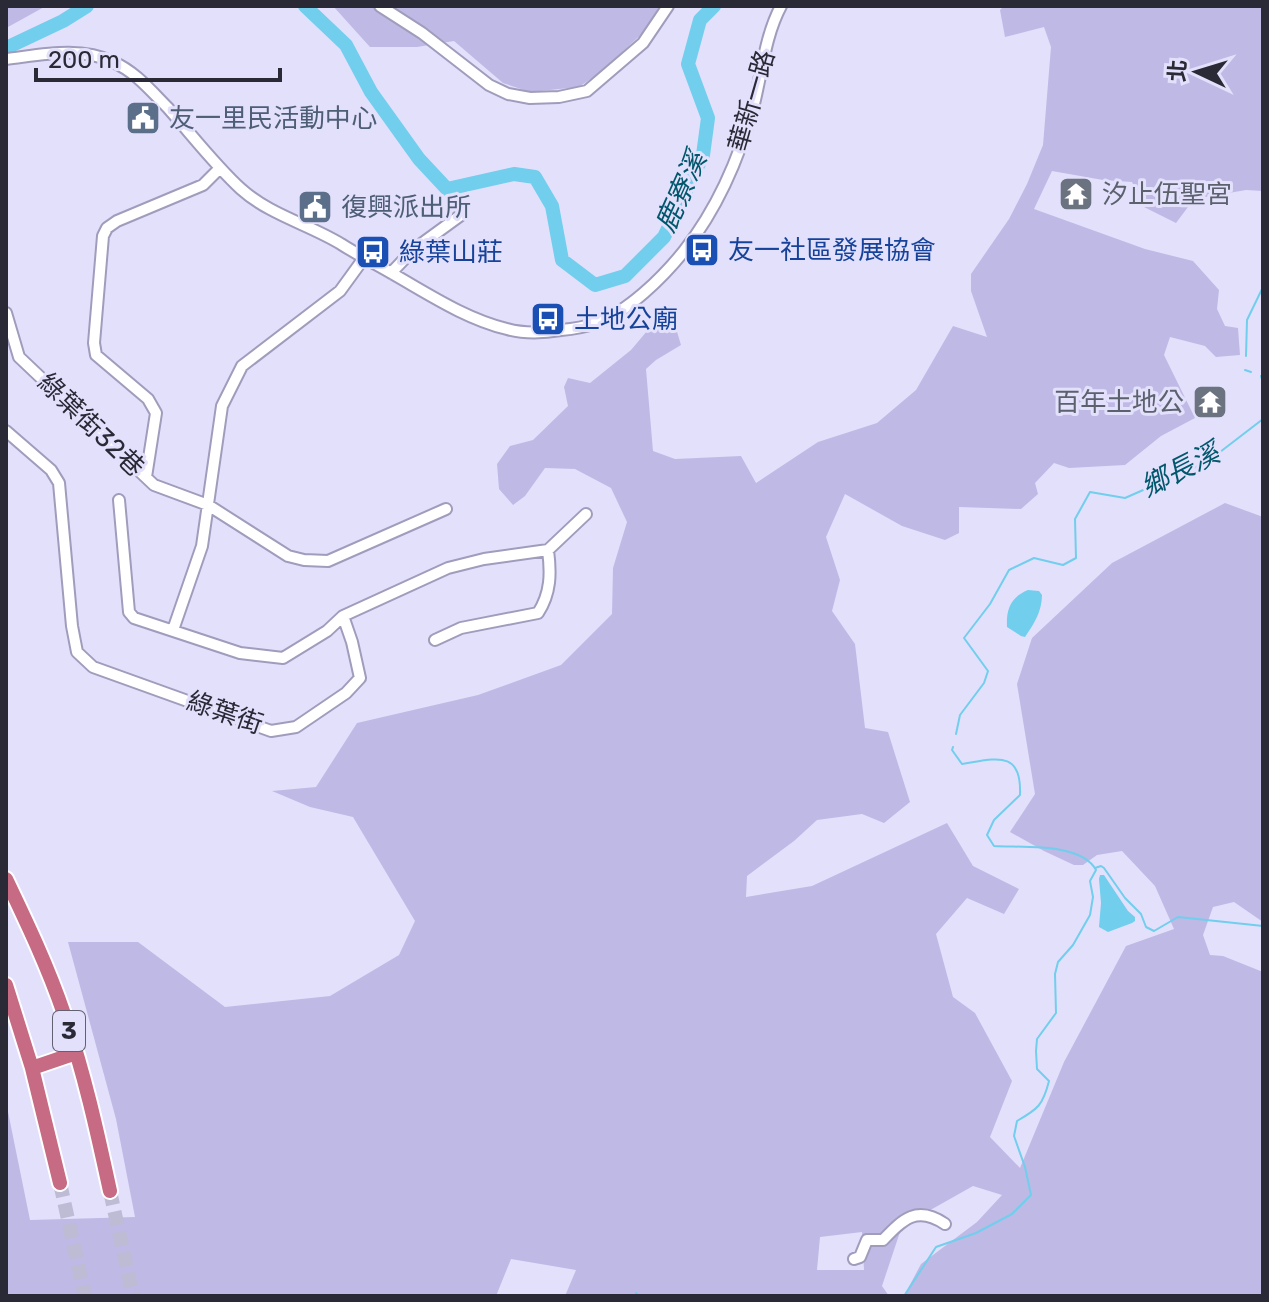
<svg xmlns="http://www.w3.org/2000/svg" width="1269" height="1302" font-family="Rubik,'Noto Sans TC',sans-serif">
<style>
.green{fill:#bfb9e5;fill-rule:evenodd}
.water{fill:#71ceec}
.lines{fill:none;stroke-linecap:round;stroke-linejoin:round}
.stream{stroke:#71ceec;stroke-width:2}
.river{stroke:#71ceec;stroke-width:14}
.highway-tunnel{stroke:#bebbd4;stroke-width:14;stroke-dasharray:14 7;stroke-linecap:butt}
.minor-casing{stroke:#a09cbc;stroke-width:14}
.highway-casing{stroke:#fff;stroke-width:18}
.minor{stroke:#fff;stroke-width:10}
.highway{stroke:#c76a83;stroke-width:14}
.labels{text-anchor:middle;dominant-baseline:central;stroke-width:6;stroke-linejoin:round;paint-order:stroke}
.shield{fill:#e3e0fc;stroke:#626071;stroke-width:2}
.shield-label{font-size:24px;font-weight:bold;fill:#2a2936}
.street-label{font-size:26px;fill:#2a2936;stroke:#e3e0fc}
.service-label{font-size:26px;fill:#4e5e75;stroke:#e3e0fc;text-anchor:start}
.worship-label{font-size:26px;fill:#5b616d;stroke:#e3e0fc;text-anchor:start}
.transit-label{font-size:26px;fill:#164399;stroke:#e3e0fc;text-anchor:start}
.water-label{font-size:28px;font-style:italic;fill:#01576b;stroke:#e3e0fc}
</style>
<rect width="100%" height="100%" fill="#e3e0fc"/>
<path class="green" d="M6 6H46L8 27 6 26Z
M333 6H661L649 27 602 71 579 87 530 92 503 83 454 41 417 47H370Z
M1004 6H1239L1241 8H1263V191L1246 190 1194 199 1176 223 1144 207 1132 182 1103 180 1052 171 1034 209 1145 249 1193 261 1219 290 1217 309 1225 326 1238 328 1240 355 1216 357 1205 346 1170 337 1164 355 1195 418 1161 436 1125 465 1069 468 1054 463 1035 483 1038 494 1021 509 959 507V533L945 540 902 526 845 494 826 537 840 580 832 611 855 644 865 728 888 732 910 802 884 823 862 814 817 820 794 841 747 876 746 897 812 886 947 823 973 866 1019 889 1004 914 967 898 936 934 953 997 975 1013 1012 1081 990 1137 1020 1168 1064 1062 1126 946 1174 929 1155 886 1122 851 1097 855 1083 865H1074L1044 851 1010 832 1035 794 1017 684 1032 638 1112 563 1225 503 1263 517V922L1234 902 1213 907 1203 935 1210 955 1223 956 1263 972V1296H904L921 1264 977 1222 1002 1195 973 1186 902 1226 882 1286 889 1296H565L576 1270 511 1259 496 1296H6V1102L30 1220 135 1217 116 1119 68 942H138L225 1007 330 996 399 955 415 921 353 817 310 807 272 791 316 787 357 723 478 695 561 665 612 614 613 568 627 522 611 488 575 469 545 468 525 496 513 505 499 489 497 464 510 446 533 440 568 406 564 387 568 378 590 383 631 350 669 305 681 345 656 360 646 369 653 451 675 459 741 456 756 483 818 442 877 423 916 390 953 326 987 337 971 291V274L1009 219 1027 184 1043 145 1051 47 1044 27 1005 37 1000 10ZM862 1232 864 1270H817L820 1237Z"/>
<path class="water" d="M1028 590 1039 591 1042 595C1042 611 1034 624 1025 637L1021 636 1007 627C1006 609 1011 597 1028 590Z
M1100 875H1104L1128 911 1135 917V921L1132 923 1108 932 1099 927 1101 903 1099 879Z"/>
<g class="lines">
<path class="stream" d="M1246 356 1247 320 1263 287
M1245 370 1251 372
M1261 376 1263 383
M956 734 960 715 984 683 988 671 964 638 990 604 1009 570 1034 558 1063 565 1076 558 1075 519 1090 492 1125 498 1207 462 1263 419
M1095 868 1101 866 1104 868 1125 898 1141 914 1146 927 1154 931 1178 917 1263 926
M636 1293 639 1296
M904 1296 936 1247 976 1233 1012 1214 1031 1195 1025 1167 1014 1136 1017 1121C1038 1109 1043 1105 1049 1081L1037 1069 1036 1051 1037 1039 1056 1013 1055 974 1058 962 1073 945 1090 915 1093 897 1090 881 1096 870C1081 842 1021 848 994 846L987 835 994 820 1020 795C1022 749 995 759 962 764L952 750 953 747"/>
<path class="river" d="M305 6 346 45 371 92 419 159 447 189 514 174 535 177 552 206 562 260 595 285 625 276 664 237 703 155 708 118 688 64 700 20 714 6
M6 48 63 21 87 6"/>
<path class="highway-tunnel" d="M60 1183 85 1296
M110 1191 133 1296"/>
<g class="minor-casing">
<path id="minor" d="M380 6 422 33 489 85 508 94 530 98 559 97 587 91 643 43 668 6
M6 59C41 55 80 46 113 62 136 72 151 91 168 108 192 135 214 164 241 189 270 215 308 224 341 244 358 255 376 264 393 274 430 295 466 319 507 329 525 334 543 333 561 330 573 329 585 327 596 323 628 312 663 277 684 251 717 209 740 156 754 104 762 72 765 36 781 6
M391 273 413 250 461 215
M6 313 19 357 154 485 208 505 288 556 304 560 328 561 446 509
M6 431 51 470 59 483 72 626 77 652 93 667 271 731 296 727 346 693 360 678 352 642 343 616
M146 477 156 413 148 399 96 355 94 343 103 236 107 228 117 221 203 185 220 168
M119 500 129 612 134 618 240 653 283 658 327 631 343 616 448 568 484 559 548 550
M548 550 586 514
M173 630 202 546 222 406 242 366 340 291 364 258
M435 640 461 628 538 613C551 593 551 573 548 550
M854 1259 860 1257 867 1240H883C903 1219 917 1205 945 1224"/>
</g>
<g class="highway-casing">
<path id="highway" d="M6 879C27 923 48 967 64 1014 84 1072 97 1131 110 1191
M6 985 32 1068 60 1183
M32 1068 76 1053"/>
</g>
<use href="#minor" class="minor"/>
<use href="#highway" class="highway"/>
</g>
<defs>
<g id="civic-square" transform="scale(1.8)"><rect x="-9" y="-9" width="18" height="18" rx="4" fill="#5c6f8a" stroke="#e3e0fc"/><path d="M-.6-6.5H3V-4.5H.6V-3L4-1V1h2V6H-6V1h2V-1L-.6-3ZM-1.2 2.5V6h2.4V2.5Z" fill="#fff"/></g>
<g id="temple-square" transform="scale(1.8)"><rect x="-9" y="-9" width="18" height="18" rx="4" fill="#6b7280" stroke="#e3e0fc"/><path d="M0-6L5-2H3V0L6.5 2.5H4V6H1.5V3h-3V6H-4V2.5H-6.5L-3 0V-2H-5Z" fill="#fff"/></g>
<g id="bus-square" transform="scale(1.8)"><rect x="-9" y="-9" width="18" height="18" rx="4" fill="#1a4fb4" stroke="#e3e0fc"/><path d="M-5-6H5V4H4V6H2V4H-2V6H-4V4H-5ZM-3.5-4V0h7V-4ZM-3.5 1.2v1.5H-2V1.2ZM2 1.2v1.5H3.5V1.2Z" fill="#fff"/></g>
</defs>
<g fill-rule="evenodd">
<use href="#civic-square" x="143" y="118"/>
<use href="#temple-square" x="1076" y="194"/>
<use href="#civic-square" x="315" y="207"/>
<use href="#bus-square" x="702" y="250"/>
<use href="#bus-square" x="373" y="252"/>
<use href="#bus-square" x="548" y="319"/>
<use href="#temple-square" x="1210" y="402"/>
</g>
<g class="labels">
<rect class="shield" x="53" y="1011" width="32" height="40" rx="6"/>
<g class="shield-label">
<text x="69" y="1031">3</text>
</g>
<g class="street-label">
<text transform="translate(752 101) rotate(-74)">華新一路</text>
<text transform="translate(91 425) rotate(44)">綠葉街32巷</text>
<text transform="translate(225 713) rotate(19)">綠葉街</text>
</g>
<g class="service-label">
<text x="169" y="118">友一里民活動中心</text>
<text x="341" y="207">復興派出所</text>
</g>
<g class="worship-label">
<text x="1102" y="194">汐止伍聖宮</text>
<text x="1184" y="402" text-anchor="end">百年土地公</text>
</g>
<g class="transit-label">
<text x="728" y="250">友一社區發展協會</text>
<text x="399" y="252">綠葉山莊</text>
<text x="574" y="319">土地公廟</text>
</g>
<g class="water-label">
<text transform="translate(681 192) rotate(-66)">鹿寮溪</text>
<text transform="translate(1180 470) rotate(-27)">鄉長溪</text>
</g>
</g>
<rect width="1269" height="1302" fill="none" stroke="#2a2936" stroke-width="16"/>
<g transform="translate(1197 72) rotate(274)" stroke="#e3e0fc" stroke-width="6" paint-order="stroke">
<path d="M0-6L14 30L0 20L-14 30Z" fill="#2a2936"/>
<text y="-12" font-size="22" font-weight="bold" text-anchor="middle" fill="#2a2936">北</text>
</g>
<path d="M36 68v12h244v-12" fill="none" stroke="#2a2936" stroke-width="4"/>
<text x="48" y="68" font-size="24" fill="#2a2936" stroke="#e3e0fc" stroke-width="6" paint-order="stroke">200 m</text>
</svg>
